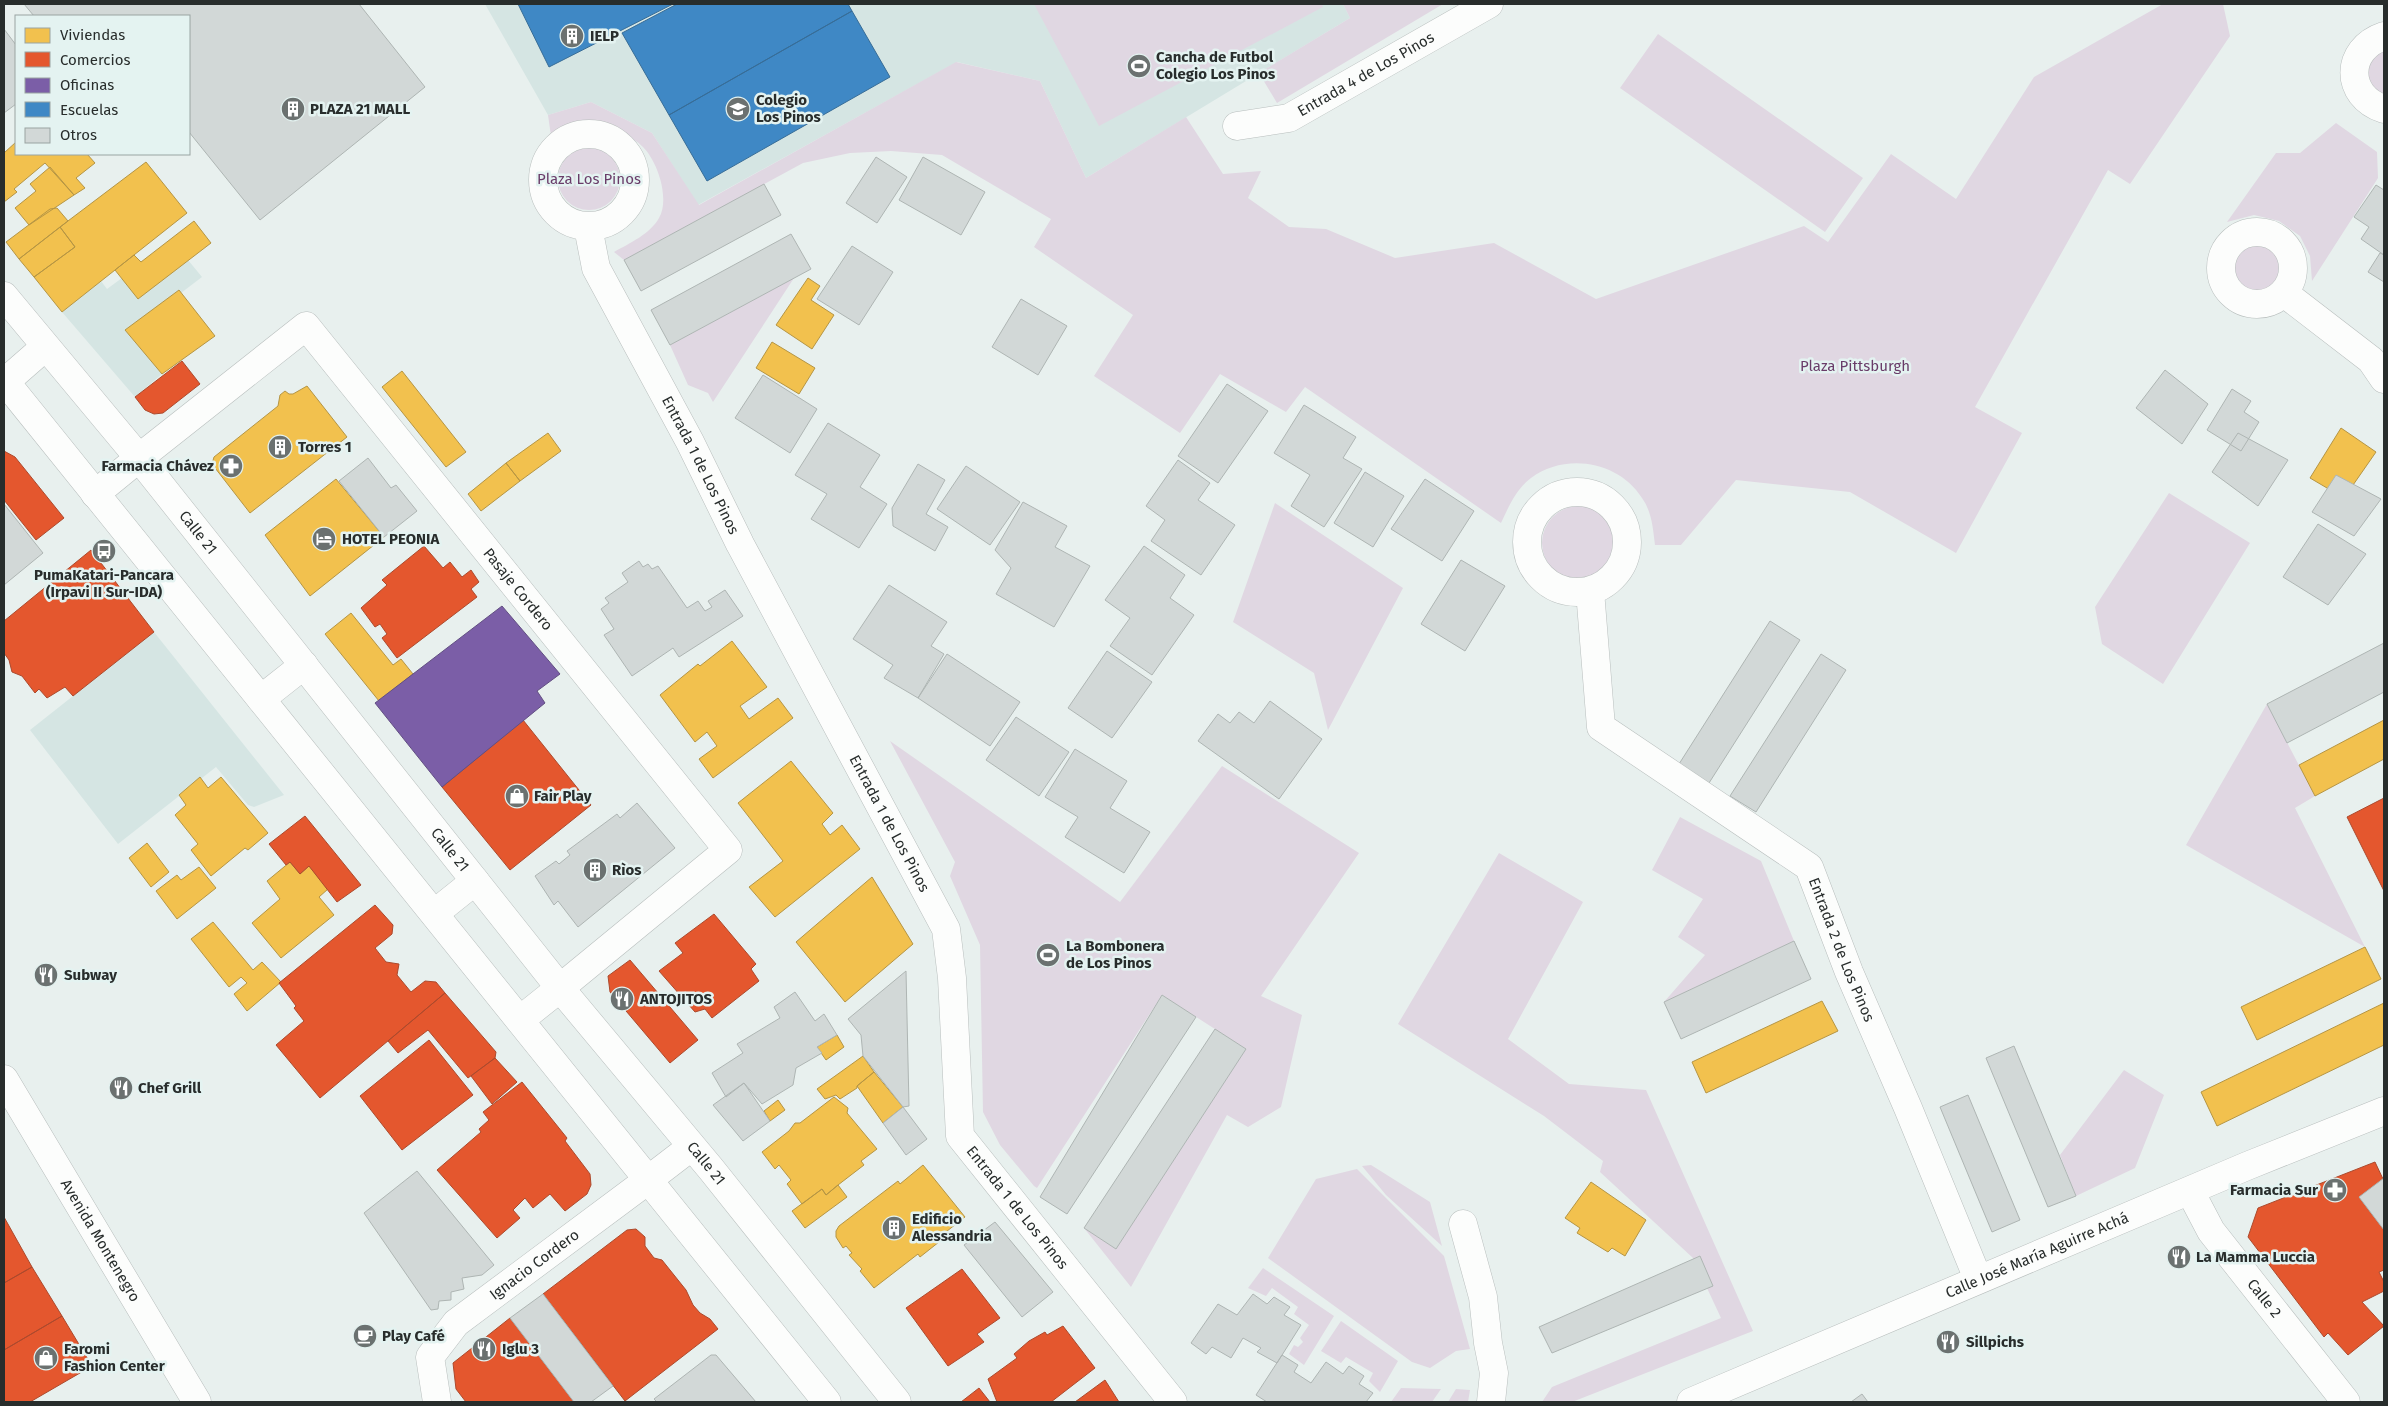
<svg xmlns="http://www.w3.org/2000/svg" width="2388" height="1406" font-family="'Fira Sans',sans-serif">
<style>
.built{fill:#d5e5e3}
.green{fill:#e0d7e2}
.homes{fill:#f2c14e;stroke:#b59544}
.shops{fill:#e4572e;stroke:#ac4a2d}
.offices{fill:#7b5ea7;stroke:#624f82}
.schools{fill:#3f88c5;stroke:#386d97}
.building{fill:#d2d8d7;stroke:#aeb5b3}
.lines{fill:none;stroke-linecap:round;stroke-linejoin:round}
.minor-casing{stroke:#b8bebd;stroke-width:29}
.tertiary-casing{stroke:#b8bebd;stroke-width:29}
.secondary-casing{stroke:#b8bebd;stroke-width:29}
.minor{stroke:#fcfdfc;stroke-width:28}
.tertiary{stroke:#fcfdfc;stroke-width:28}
.secondary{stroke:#fcfdfc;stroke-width:28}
.labels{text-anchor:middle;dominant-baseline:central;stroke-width:5;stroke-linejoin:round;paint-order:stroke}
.poi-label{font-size:15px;font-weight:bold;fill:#282d2c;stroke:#e4f3f1;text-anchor:start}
.street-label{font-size:15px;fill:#282d2c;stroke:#e4f3f1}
.park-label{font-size:15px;fill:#693c69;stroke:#e4f3f1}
</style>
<rect width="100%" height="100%" fill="#e8f0ee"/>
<path class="built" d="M485 4H1343L1350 18 1086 178 1040 81 957 62 698 205 652 133 591 102 548 115Z
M188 260 202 277 181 293 179 290 128 330 162 374 135 397 62 312 101 281 107 289 122 278Z
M154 632 284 795 254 807 248 805 216 767 118 844 30 730Z"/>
<path class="green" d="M1034 4H1322L1323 7 1099 126Z
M1343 4H1443L1277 103 1259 73 1350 18Z
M2163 4H2223L2230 36 2130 184 2108 170 1975 407 2022 433 1956 553 1850 492 1736 480 1681 545H1655C1653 529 1652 512 1642 498 1619 461 1565 452 1531 478 1516 489 1509 506 1501 523L1305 387 1286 412 1220 374 1180 433 1094 376 1133 315 1034 247 1051 219 942 155 891 151 850 153 803 163 624 260 614 252C630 243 650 234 659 218 670 199 658 162 643 147 632 135 600 123 584 125 574 125 561 133 551 136L548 115 591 102 652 133 699 205 956 62 1040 81 1086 178 1186 117 1223 174 1261 171 1248 198 1289 227 1326 229 1395 258 1494 243 1596 299 1804 226 1828 242 1891 154 1956 199 2034 77Z
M1658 34 1863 178 1825 232 1620 88Z
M2384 49V94C2360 83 2365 62 2384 49Z
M2336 123 2377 152 2378 178 2312 281 2310 256 2300 236 2279 221 2254 215 2227 222 2276 153H2300Z
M558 179a31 31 0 1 1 62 0a31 31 0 1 1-62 0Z
M2234 267a24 24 0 1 1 48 0a24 24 0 1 1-48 0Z
M794 278 713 402 708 393 688 385 670 345Z
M2169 493 2250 543 2163 684 2102 644 2095 607Z
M1275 503 1403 588 1328 730 1314 673 1233 622Z
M1542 543a37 37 0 1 1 74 0a37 37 0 1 1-74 0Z
M2267 704 2315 796 2295 808 2365 947 2186 845Z
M890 741 1120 902 1222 766 1359 853 1261 996 1302 1015 1281 1107 1248 1127 1227 1115 1131 1287 1084 1228 1116 1249 1246 1049 1162 995 1037 1188 1034 1186 1000 1145 983 1112 980 945 950 876 955 862Z
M1680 817 1761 861 1794 941 1664 1002 1705 955 1678 937 1703 899 1652 870Z
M1499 853 1583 902 1508 1039 1569 1084 1646 1090 1753 1331 1572 1402H1542L1552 1387 1721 1318 1693 1258 1600 1172 1603 1161 1544 1116 1398 1024Z
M2124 1070 2164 1095 2135 1168 2076 1196 2060 1155Z
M1371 1165 1430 1202 1442 1246 1386 1195 1362 1166Z
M1357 1169 1444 1256 1470 1349 1456 1351 1430 1368 1412 1362 1268 1258 1316 1179Z
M1263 1268 1334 1316 1304 1365 1289 1354 1294 1345 1298 1347 1303 1342 1300 1338 1309 1325 1294 1314 1298 1307 1272 1288 1266 1296 1248 1288Z
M1341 1321 1398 1361 1380 1392 1369 1381 1373 1373 1346 1357 1341 1363 1321 1351Z
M1401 1388 1441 1389 1432 1402H1391Z
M1456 1389 1470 1390 1468 1402H1448Z"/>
<path class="homes" d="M16 142V154H87L95 163 76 178 85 188 74 195 45 163 14 189 17 192 4 202V153Z
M146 162 187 213 62 312 34 277 75 247 60 227Z
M50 167 74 195 29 225 15 208 36 191 30 184Z
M57 208 68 221 19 259 6 242 50 209Z
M194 221 211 243 138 299 115 270 134 255 141 262Z
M60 227 75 247 34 277 19 259Z
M808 278 820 286 811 300 834 315 812 349 776 325Z
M179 290 215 336 162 374 125 330Z
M772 342 815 368 799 394 756 368Z
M402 371 466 452 446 467 382 387Z
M307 386 347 437 250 513 212 464 214 457 278 406 280 395 285 391 289 394H293Z
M2341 428 2376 452 2344 498 2310 478Z
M548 433 561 451 520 481 506 463Z
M506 463 520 481 481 511 468 494Z
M336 479 384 537 310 596 265 535Z
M351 613 393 665 401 659 413 674 379 701 325 634Z
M732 641 767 687 740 706 749 719 778 698 793 718 713 778 699 759 717 746 707 732 695 742 660 695 698 664 700 666Z
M2384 720V759L2315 796 2299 765Z
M791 761 833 813 822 824 830 835 842 825 860 849 775 917 749 887 783 861 738 803Z
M200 777 208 788 221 777 268 833 248 850 245 848 211 876 191 850 198 844 175 815 186 805 179 795Z
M147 843 169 872 151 887 129 858Z
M290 862 300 874 309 866 328 889 319 897 334 915 281 958 252 923 280 899 267 881Z
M199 867 216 888 177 919 156 891 177 875 181 880Z
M872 877 913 944 845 1002 796 942Z
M213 922 253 970 262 962 281 982 247 1011 234 994 247 983 241 977 229 987 191 939Z
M2365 947 2381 979 2257 1040 2241 1007Z
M1822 1001 1838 1031 1706 1093 1692 1062Z
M2384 1003V1045L2217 1126 2201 1092Z
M837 1035 844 1047 826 1060 817 1047Z
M863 1056 874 1072 857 1086V1088L840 1099 836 1095 825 1099 817 1089Z
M874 1072 903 1107 883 1123 857 1086Z
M834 1097 848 1108 847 1113 877 1149 861 1161 864 1165 838 1185 826 1195 822 1189 802 1204 787 1184 791 1180 779 1165 775 1169 762 1152 789 1131 795 1123H800Z
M778 1100 785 1110 770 1121 764 1111Z
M923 1165 965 1217 942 1235 944 1238 920 1257 918 1254 874 1288 860 1271 862 1269 849 1255 852 1253 846 1246 843 1248 836 1237V1231L839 1226 898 1181 900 1184Z
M1591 1182 1646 1220 1625 1256 1612 1248 1608 1252 1577 1233 1580 1228 1565 1218Z
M838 1185 847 1197 805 1228 792 1211 822 1189 826 1195Z"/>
<path class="shops" d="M182 361 200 384 163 413 154 414 145 410 135 397Z
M4 451 15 457 64 518 36 540 4 500Z
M424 546 443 568 450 562 462 577 471 570 479 582 471 589 477 597 397 658 382 638 387 634 380 624 375 627 361 608 387 585 382 580Z
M91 550 154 632 73 696 65 687 47 698 39 689 35 693 22 676 12 672 9 660 4 653V621Z
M465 655 473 662 475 660 516 713 487 735H484L466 745 450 757 422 723 438 711 435 708 430 711 417 693Z
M523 720 591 805 510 870 442 787Z
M2384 798V891L2347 817Z
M305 816 361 885 337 902 309 866 300 874 290 862 286 865 269 844Z
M375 905 393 925 392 934 375 948 386 962 399 964 397 975 411 992 425 981 436 982 445 993 320 1098 276 1045 304 1021 294 1008 296 1006 279 983Z
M714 914 756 964 751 969 759 981 712 1018 705 1009 695 1012 659 971 683 953 675 943Z
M630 960 698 1040 670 1063 610 992 608 976Z
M445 993 496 1052 495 1058 468 1078 428 1030 398 1053 388 1041Z
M429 1040 473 1095 402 1150 360 1096Z
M495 1058 517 1082 492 1104 471 1076Z
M522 1082 567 1138 565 1141 590 1174 591 1185 587 1194 565 1211 550 1194 533 1208 525 1198 513 1210 520 1218 497 1238 437 1170 481 1132 479 1129 489 1120 483 1112Z
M2375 1162 2383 1179 2359 1197 2384 1230V1270L2379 1272 2384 1282V1291L2362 1302 2384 1326 2348 1355 2328 1333 2324 1337 2248 1237 2258 1208Z
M4 1217 32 1267 4 1283Z
M636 1229 645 1237V1246L654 1258 662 1260 686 1290 693 1305 700 1313 710 1319 718 1329 625 1401 543 1294 627 1230Z
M32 1267 62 1316 4 1350V1283Z
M962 1269 1000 1318 977 1334 984 1342 948 1366 906 1308Z
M62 1316 92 1366 30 1402H4V1350Z
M510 1318 574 1402H466L456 1389 453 1363Z
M1063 1326 1095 1368 1051 1402H997L988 1379 1017 1358 1014 1354 1029 1341 1045 1332 1047 1335Z
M1105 1380 1119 1402H1075Z
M979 1388 990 1402H961Z"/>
<path class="offices" d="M502 606 560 674 537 691 545 703 442 787 375 703Z"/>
<path class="schools" d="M518 4H673L549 67Z
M677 4H848L852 11 669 115 622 33Z
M852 11 890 77 707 181 669 115Z"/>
<path class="building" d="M24 4H359L425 87 260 220 189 132V16H34Z
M4 29 16 45V104L4 113Z
M876 157 907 177 877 223 846 203Z
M923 157 985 192 961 235 899 200Z
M764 184 781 215 641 291 624 260Z
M2376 185 2384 190V255L2361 239 2369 227 2354 217Z
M791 234 811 269 670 345 651 310Z
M852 246 893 272 859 325 817 299Z
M2380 253 2384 255V282L2368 272Z
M1021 299 1067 326 1038 375 992 347Z
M2165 370 2208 404 2182 444 2136 408Z
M763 375 817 409 790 453 735 418Z
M1227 384 1268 411 1218 483 1178 456Z
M2232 389 2251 401 2244 412 2259 422 2241 451 2207 430Z
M1304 405 1356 437 1343 458 1362 469 1324 527 1291 506 1310 475 1274 453Z
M828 423 880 455 860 487 887 504 859 548 811 519 827 494 795 475Z
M2238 433 2288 460 2258 506 2212 472Z
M368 458 391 488 396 485 417 511 384 537 339 481Z
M1178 460 1210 483 1198 500 1235 525 1201 575 1151 541 1165 520 1146 506Z
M918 464 945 480 926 514 948 527 935 551 893 526 892 508Z
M966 466 1020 502 990 545 937 509Z
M1365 472 1404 496 1373 547 1334 523Z
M2336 475 2381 499 2354 536 2312 512Z
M1425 479 1474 511 1442 561 1391 529Z
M1023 502 1067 526 1055 547 1090 566 1054 627 996 594 1011 568 995 550Z
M4 504 43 553 4 585Z
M2318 524 2366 554 2328 605 2283 577Z
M1144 546 1185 575 1170 598 1194 615 1152 675 1110 646 1130 618 1105 600Z
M1461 560 1505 586 1465 651 1421 624Z
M639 561 643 567 648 564 652 569 658 566 687 608 698 601 705 611 712 607 708 601 725 590 743 616 679 657 673 648 632 676 604 635 614 629 601 609 609 603 605 598 628 582 622 573Z
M889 585 947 622 931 646 944 654 918 698 884 678 893 665 853 639Z
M1770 621 1800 640 1709 783 1679 764Z
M2384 643V692L2287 743 2267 704Z
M1107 651 1152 682 1112 738 1068 708Z
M947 654 1020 702 990 746 918 698Z
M1821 654 1846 670 1756 812 1730 796Z
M1270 701 1322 739 1279 799 1198 741 1218 714 1230 723 1239 712 1254 723Z
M1016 717 1069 752 1039 796 986 760Z
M1075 749 1127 781 1110 808 1150 832 1124 873 1065 837 1078 817 1045 797Z
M637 803 675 848 578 927 558 901 554 905 535 876 556 861 559 864 570 855 567 851 617 814 620 818Z
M1794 941 1811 979 1681 1039 1664 1002Z
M906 971 909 1106 903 1107 863 1056 861 1035 848 1019Z
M795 992 815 1021 824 1014 837 1035 817 1047 822 1053 796 1068 793 1085 762 1104 744 1083 726 1097 712 1073 743 1053 737 1044 780 1018 774 1007Z
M1162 995 1196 1017 1067 1214 1040 1197Z
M1215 1029 1246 1049 1116 1249 1084 1228Z
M2014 1046 2076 1196 2048 1207 1986 1058Z
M744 1083 770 1121 743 1141 713 1105Z
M1968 1095 2020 1220 1992 1232 1940 1107Z
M903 1107 927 1139 906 1155 883 1123Z
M417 1171 494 1265 482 1275 462 1278 464 1289 451 1292V1300L439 1301 438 1309 431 1310 364 1213Z
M2384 1178V1230L2359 1197Z
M995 1222 1053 1292 1022 1317 964 1245Z
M1700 1256 1713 1286 1552 1353 1539 1327Z
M543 1294 613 1386 591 1402H574L510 1318Z
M1253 1294 1267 1304 1274 1297 1290 1307 1284 1315 1301 1325 1277 1363 1257 1352 1261 1348 1243 1338 1231 1358 1212 1347 1206 1354 1191 1343 1218 1304 1237 1315Z
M711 1355H716L756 1402H657L654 1399Z
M1282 1355 1298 1365 1294 1372 1311 1383 1326 1362 1343 1374 1349 1366 1364 1376 1359 1384 1373 1393 1366 1402H1267L1256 1395Z
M1862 1394 1868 1402H1851Z"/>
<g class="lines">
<g class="minor-casing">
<g id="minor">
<path d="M2384 36C2345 49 2344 96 2384 109"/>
<path id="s1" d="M1237 126 1289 118 1489 4"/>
<circle cx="589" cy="180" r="46"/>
<path id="s2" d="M588 227 596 268 690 442 740 544 946 929 952 978 960 1136 1173 1402"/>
<circle cx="2257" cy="268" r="36"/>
<path d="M2284 293 2371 360 2384 379"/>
<path id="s3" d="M139 458 306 326 728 850 560 988"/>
<circle cx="1577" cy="542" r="50"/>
<path id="s4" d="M1590 591 1601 727 1809 867 1849 972 1908 1108 1978 1279"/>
<path id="s5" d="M4 1079 197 1402"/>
<path id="s6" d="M2190 1191 2211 1231 2346 1402"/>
<path d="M1463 1224 1483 1297 1488 1343 1494 1373 1491 1402"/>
<path id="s7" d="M437 1402 430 1357 456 1323 648 1180"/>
</g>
</g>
<g class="tertiary-casing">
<g id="tertiary">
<path id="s8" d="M1691 1402 2247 1166 2384 1111"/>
</g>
</g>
<g class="secondary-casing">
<g id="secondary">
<path id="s9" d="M4 296 139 458 560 988 711 1169 897 1402"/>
<path d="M4 380 827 1402"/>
<path d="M5 382 45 347"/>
<path d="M95 494 139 458"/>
<path d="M261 699 304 665"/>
<path d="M435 913 475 881"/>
<path d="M520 1020 560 988"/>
<path d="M648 1180 691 1147"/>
</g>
</g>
<use href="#minor" class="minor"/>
<use href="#tertiary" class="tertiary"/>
<use href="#secondary" class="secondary"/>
</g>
<defs>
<g id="building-disc" transform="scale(1.25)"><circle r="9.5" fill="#6b7170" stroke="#e4f3f1"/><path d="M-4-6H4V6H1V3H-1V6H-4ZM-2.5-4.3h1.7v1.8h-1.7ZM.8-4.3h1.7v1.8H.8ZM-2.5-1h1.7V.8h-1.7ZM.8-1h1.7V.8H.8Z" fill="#fff"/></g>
<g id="stadium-disc" transform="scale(1.25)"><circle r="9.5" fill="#6b7170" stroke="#e4f3f1"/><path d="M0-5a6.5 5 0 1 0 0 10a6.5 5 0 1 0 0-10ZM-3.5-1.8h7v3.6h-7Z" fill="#fff"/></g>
<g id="school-disc" transform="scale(1.25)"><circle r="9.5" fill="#6b7170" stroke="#e4f3f1"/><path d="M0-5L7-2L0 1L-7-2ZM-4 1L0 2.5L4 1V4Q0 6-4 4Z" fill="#fff"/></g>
<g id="pharmacy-disc" transform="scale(1.25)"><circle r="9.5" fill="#6b7170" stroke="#e4f3f1"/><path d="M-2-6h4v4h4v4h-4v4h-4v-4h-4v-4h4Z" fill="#fff"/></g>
<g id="hotel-disc" transform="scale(1.25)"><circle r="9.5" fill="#6b7170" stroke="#e4f3f1"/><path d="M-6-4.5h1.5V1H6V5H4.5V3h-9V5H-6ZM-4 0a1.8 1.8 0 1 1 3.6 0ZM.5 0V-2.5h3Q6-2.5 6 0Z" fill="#fff"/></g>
<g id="bus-disc" transform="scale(1.25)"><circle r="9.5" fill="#6b7170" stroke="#e4f3f1"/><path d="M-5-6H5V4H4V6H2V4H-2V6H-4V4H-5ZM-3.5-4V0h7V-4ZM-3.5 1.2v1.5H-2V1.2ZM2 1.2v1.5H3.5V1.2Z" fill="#fff"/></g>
<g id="shop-disc" transform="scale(1.25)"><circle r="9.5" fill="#6b7170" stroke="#e4f3f1"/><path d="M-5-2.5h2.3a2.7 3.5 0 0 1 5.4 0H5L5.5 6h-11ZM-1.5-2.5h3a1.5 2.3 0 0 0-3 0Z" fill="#fff"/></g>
<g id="restaurant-disc" transform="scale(1.25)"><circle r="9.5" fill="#6b7170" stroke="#e4f3f1"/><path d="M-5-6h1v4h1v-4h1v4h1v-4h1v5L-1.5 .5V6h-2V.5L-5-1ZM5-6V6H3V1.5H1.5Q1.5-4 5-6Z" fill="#fff"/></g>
<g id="cafe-disc" transform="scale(1.25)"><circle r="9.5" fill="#6b7170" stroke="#e4f3f1"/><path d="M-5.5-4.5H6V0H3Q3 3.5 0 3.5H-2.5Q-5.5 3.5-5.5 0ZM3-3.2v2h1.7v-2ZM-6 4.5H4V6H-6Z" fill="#fff"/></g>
</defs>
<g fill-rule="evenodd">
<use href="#building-disc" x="572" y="36"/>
<use href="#stadium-disc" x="1139" y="66"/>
<use href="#building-disc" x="293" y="109"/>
<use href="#school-disc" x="738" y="109"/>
<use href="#building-disc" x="280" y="447"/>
<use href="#pharmacy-disc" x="231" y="466"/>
<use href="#hotel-disc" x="324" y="539"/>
<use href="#bus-disc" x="104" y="551"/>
<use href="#shop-disc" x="517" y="796"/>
<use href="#building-disc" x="595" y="870"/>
<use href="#stadium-disc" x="1048" y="955"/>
<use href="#restaurant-disc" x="46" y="975"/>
<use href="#restaurant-disc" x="622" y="999"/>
<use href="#restaurant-disc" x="121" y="1088"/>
<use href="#pharmacy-disc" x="2335" y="1190"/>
<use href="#building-disc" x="894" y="1228"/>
<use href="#restaurant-disc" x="2179" y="1257"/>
<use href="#cafe-disc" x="365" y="1336"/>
<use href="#restaurant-disc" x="1948" y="1342"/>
<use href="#restaurant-disc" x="484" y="1349"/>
<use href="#shop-disc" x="46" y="1358"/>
</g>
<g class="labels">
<g class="poi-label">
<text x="590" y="36">IELP</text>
<text x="1156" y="57">Cancha de Futbol<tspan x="1156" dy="17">Colegio Los Pinos</tspan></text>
<text x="756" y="100">Colegio<tspan x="756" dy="17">Los Pinos</tspan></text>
<text x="310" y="109">PLAZA 21 MALL</text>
<text x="298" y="447">Torres 1</text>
<text x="214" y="466" text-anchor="end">Farmacia Chávez</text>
<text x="342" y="539">HOTEL PEONIA</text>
<text x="104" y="575" text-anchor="middle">PumaKatari-Pancara<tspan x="104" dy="17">(Irpavi II Sur-IDA)</tspan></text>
<text x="534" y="796">Fair Play</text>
<text x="612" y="870">Rìos</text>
<text x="1066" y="946">La Bombonera<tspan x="1066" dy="17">de Los Pinos</tspan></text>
<text x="64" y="975">Subway</text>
<text x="640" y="999">ANTOJITOS</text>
<text x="138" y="1088">Chef Grill</text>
<text x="2318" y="1190" text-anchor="end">Farmacia Sur</text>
<text x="912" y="1219">Edificio<tspan x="912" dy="17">Alessandria</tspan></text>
<text x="2196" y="1257">La Mamma Luccia</text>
<text x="382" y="1336">Play Café</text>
<text x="1966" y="1342">Sillpichs</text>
<text x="64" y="1349">Faromi<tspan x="64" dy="17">Fashion Center</tspan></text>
<text x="502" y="1349">Iglu 3</text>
</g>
<g class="street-label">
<text stroke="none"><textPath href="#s1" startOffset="141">Entrada 4 de Los Pinos</textPath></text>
<text stroke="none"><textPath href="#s2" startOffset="265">Entrada 1 de Los Pinos</textPath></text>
<text stroke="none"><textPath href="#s9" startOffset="306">Calle 21</textPath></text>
<text stroke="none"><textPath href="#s3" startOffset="551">Pasaje Cordero</textPath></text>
<text stroke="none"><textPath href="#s2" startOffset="670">Entrada 1 de Los Pinos</textPath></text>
<text stroke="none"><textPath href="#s9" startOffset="711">Calle 21</textPath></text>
<text stroke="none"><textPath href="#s4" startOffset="476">Entrada 2 de Los Pinos</textPath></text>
<text stroke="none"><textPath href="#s9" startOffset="1116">Calle 21</textPath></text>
<text stroke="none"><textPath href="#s2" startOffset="1089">Entrada 1 de Los Pinos</textPath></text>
<text stroke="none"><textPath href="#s5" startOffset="188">Avenida Montenegro</textPath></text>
<text stroke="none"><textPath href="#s8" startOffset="376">Calle José María Aguirre Achá</textPath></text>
<text stroke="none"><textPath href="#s7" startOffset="186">Ignacio Cordero</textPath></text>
<text stroke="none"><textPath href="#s6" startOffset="131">Calle 2</textPath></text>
</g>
<g class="park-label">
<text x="589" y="179">Plaza Los Pinos</text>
<text x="1855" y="366">Plaza Pittsburgh</text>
</g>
</g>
<rect width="2388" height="1406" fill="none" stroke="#282d2c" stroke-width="10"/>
<rect x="15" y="15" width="175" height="140" fill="#e4f3f1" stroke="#99a4a2"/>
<rect x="25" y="28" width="25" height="15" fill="#f2c14e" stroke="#99a4a2"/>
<text x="60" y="40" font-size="15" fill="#282d2c">Viviendas</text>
<rect x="25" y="52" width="25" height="15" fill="#e4572e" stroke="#99a4a2"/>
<text x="60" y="65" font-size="15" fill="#282d2c">Comercios</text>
<rect x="25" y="78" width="25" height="15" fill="#7b5ea7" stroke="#99a4a2"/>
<text x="60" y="90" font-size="15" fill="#282d2c">Oficinas</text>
<rect x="25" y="102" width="25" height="15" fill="#3f88c5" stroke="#99a4a2"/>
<text x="60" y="115" font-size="15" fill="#282d2c">Escuelas</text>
<rect x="25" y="128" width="25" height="15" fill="#d2d8d7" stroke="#99a4a2"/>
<text x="60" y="140" font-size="15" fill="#282d2c">Otros</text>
</svg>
